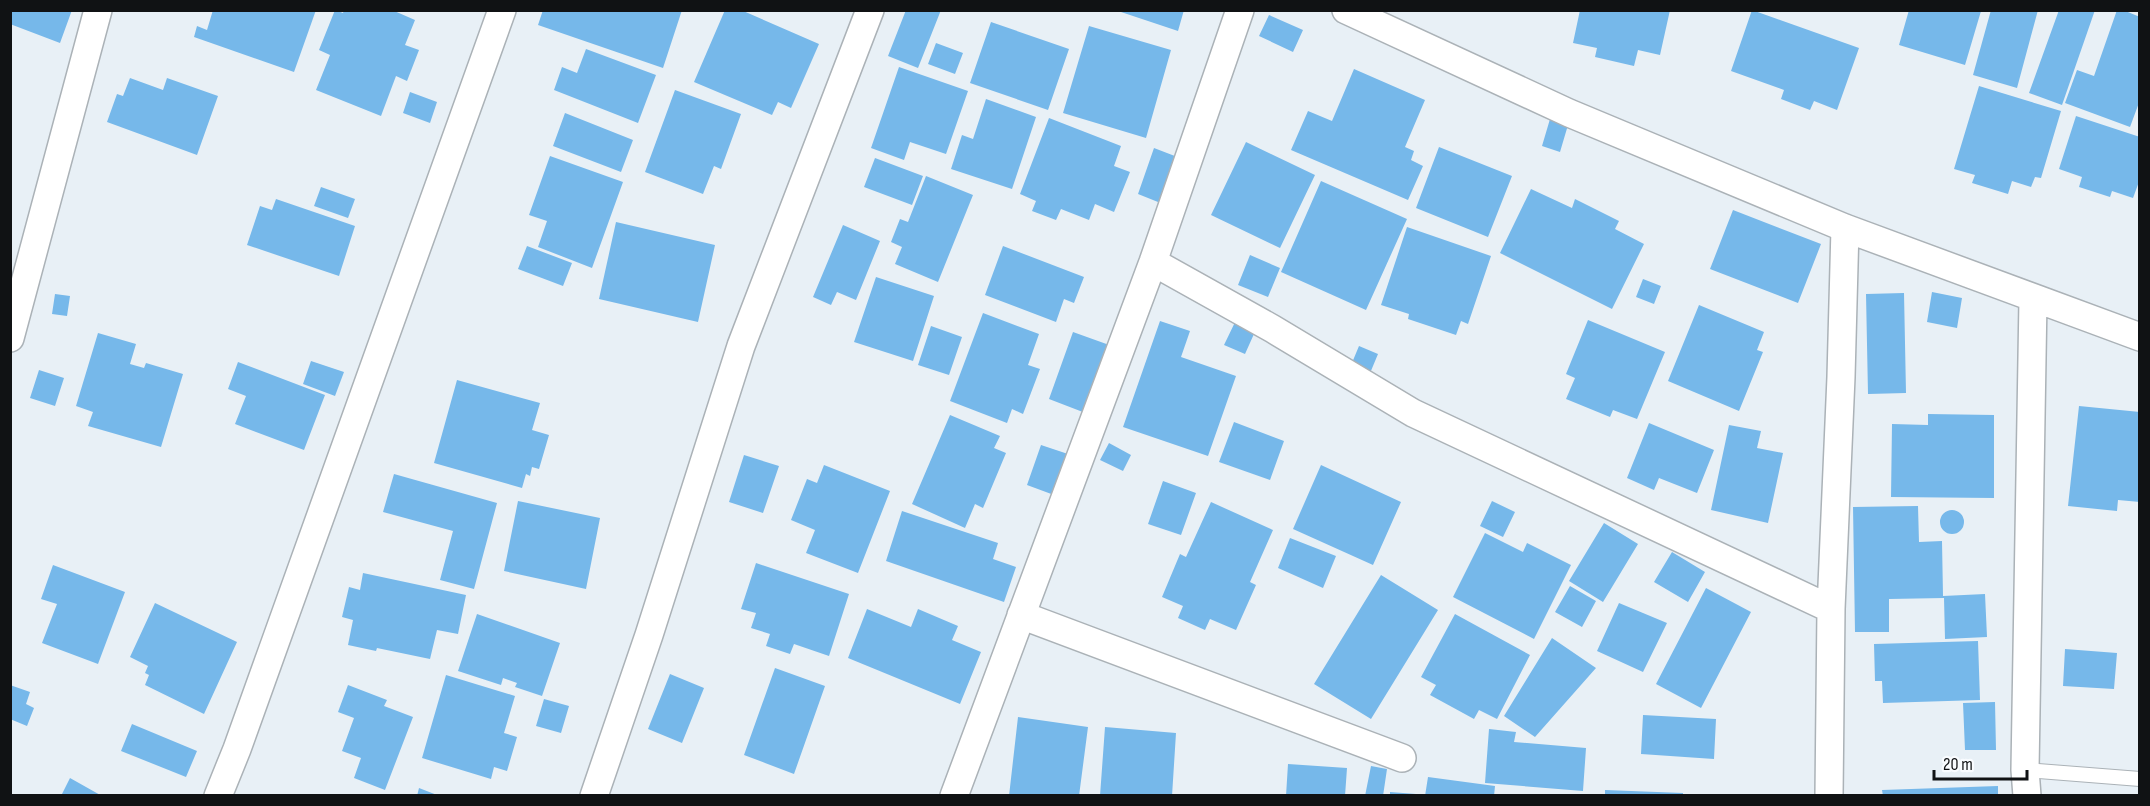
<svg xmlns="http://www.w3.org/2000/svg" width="2150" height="806" font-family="'Sofia Sans Condensed',sans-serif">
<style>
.building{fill:#76b8ea}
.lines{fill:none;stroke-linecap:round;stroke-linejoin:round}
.lane-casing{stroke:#abb2b7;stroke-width:16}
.street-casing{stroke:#abb2b7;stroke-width:30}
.lane{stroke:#fff;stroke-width:14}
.street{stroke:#fff;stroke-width:27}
</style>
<rect width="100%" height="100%" fill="#e8f0f6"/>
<path class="building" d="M10 10H72L60 43 10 24Z
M213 10H316L294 72 194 37 197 26 207 30Z
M335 10 343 13 344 10H392L415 20 405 45 419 50 407 81 396 76 381 116 316 90 330 55 319 50Z
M543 10H682L663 68 538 25Z
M725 10H741L819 44 791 108 778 102 772 115 694 82Z
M906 10H941L918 68 888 56Z
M1115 10H1184L1178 31Z
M1580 10H1670L1660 55 1638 50 1634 66 1595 57 1597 48 1573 43Z
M1752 10 1859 48 1837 110 1814 101 1810 110 1781 99 1784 90 1731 71Z
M1909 10 1981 11 1965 65 1899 45Z
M1991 10H2038L2017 88 1973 75Z
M2059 10H2095L2062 105 2029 93Z
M2117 10H2123L2140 17V100L2130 127 2065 103 2077 70 2094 76Z
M1269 15 1303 30 1293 52 1259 36Z
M991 22 1069 49 1048 110 970 83Z
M1089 26 1171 50 1146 138 1063 113Z
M936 43 963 53 955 74 928 64Z
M586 49 656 75 638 123 554 90 562 67 577 73Z
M899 67 968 91 946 154 910 142 904 160 871 148Z
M1354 69 1425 100 1405 147 1414 151 1411 160 1423 166 1408 200 1291 150 1308 111 1332 121Z
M130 78 163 90 167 78 218 96 197 155 107 122 117 94 123 96Z
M1979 86 2061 111 2041 178 2035 177 2031 187 2012 181 2008 194 1972 183 1975 175 1954 169Z
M675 90 741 114 721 169 714 166 703 194 645 172Z
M410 92 437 102 430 123 403 113Z
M986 99 1036 117 1012 189 951 169 962 135 973 139Z
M565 113 633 140 621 172 553 146Z
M2076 116 2140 137V179L2133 198 2112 191 2110 197 2079 187 2082 177 2059 169Z
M1049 118 1121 146 1114 166 1130 172 1114 212 1095 204 1089 220 1061 209 1056 220 1032 211 1036 201 1020 194Z
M1550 119 1568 125 1560 152 1542 146Z
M1246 142 1315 175 1280 248 1211 215Z
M1439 147 1512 176 1488 237 1416 208Z
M1154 148 1180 158 1163 204 1138 194Z
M550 156 623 182 592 268 538 247 547 221 529 215Z
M875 158 923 176 912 205 864 187Z
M926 176 973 195 938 282 895 264 902 247 891 242 900 219 908 222Z
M1321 181 1407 219 1366 310 1281 272Z
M321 187 355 199 348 218 314 206Z
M1531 189 1572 208 1575 199 1619 221 1615 229 1644 244 1612 309 1500 253Z
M276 199 355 226 339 276 247 245 260 206 272 210Z
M1733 210 1821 244 1798 303 1710 269Z
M616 222 715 245 698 322 599 299Z
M843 225 880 241 856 300 837 292 831 305 813 297Z
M1407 227 1491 256 1468 324 1461 321 1456 335 1408 319 1409 314 1381 305Z
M527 246 572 263 563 286 518 269Z
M1003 246 1084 277 1074 303 1064 299 1056 322 985 295Z
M1250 255 1280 268 1268 297 1238 285Z
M876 277 934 296 913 361 854 342Z
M1643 279 1661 286 1654 304 1636 297Z
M1932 292 1962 298 1957 328 1927 322Z
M1904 293 1906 393 1868 394 1866 294Z
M55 294 70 296 67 316 52 314Z
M1699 305 1764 332 1757 350 1763 352 1739 411 1668 381Z
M983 313 1039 334 1028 365 1040 369 1023 414 1012 409 1007 423 950 401Z
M1238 316 1258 325 1245 354 1224 345Z
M1588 320 1665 352 1637 419 1613 410 1610 417 1566 399 1575 378 1566 374Z
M1160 321 1190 331 1181 357 1236 376 1208 456 1123 427Z
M931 326 962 337 949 375 918 365Z
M1073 332 1112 346 1088 414 1049 399Z
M98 333 136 344 130 364 144 368 146 363 183 374 161 447 88 426 93 412 76 406Z
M1359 346 1378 354 1368 378 1349 370Z
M311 361 344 372 335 396 303 384Z
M238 362 325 395 304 450 235 424 246 396 228 389Z
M39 370 64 378 55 406 30 398Z
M457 380 540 403 532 430 549 435 539 469 532 467 530 476 526 474 522 488 434 463Z
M2079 406 2140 412V502L2118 500 2117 511 2068 506Z
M1928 414 1994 415V498L1891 497 1892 424 1928 425Z
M950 415 1000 436 994 448 1006 453 983 508 975 504 965 528 912 504Z
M1234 422 1284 441 1270 480 1219 462Z
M1649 423 1714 450 1697 493 1659 478 1654 490 1627 478Z
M1729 425 1761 431 1757 448 1783 453 1768 523 1711 510Z
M1109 443 1131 455 1123 471 1100 460Z
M1041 445 1068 454 1054 495 1027 485Z
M744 455 779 466 763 513 729 502Z
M824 465 890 491 858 573 806 553 815 530 791 520 807 479 817 483Z
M1321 465 1401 502 1373 565 1293 529Z
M394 474 497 503 474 589 440 580 453 531 383 512Z
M1163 481 1196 493 1181 535 1148 524Z
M518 501 600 518 586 589 504 571Z
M1492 501 1515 512 1503 537 1480 526Z
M1211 502 1273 530 1250 582 1256 585 1236 630 1210 619 1205 630 1178 618 1183 606 1162 597 1180 554 1186 557Z
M1918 506 1919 542 1942 541 1943 596 1985 594 1987 637 1945 639 1944 598 1889 599V632H1855L1853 507Z
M1940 522a12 12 0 1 1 24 0a12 12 0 1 1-24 0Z
M902 511 998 543 993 559 1016 567 1004 602 886 561Z
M1604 523 1638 544 1603 602 1569 581Z
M1485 533 1523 552 1527 543 1571 565 1534 639 1453 597Z
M1290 538 1336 556 1323 588 1278 568Z
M1672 552 1705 572 1688 602 1654 582Z
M756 563 849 594 829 656 794 644 790 654 766 646 770 634 751 628 756 613 741 609Z
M53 565 125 592 98 664 42 643 57 604 41 599Z
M363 573 466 595 458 634 437 630 430 659 377 648 376 651 348 645 353 620 342 617 349 587 360 590Z
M1381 575 1438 610 1371 719 1314 684Z
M1570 586 1596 601 1582 627 1555 612Z
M1706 588 1751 612 1701 708 1656 684Z
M155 603 237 642 204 714 145 685 149 675 145 673 148 666 130 657Z
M1619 603 1667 623 1643 672 1597 651Z
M867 609 911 627 918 609 958 626 952 640 981 652 960 704 848 658Z
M477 614 560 643 542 696 515 687 517 683 503 678 501 685 458 671Z
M1455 614 1530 655 1497 719 1479 710 1474 719 1430 695 1436 685 1421 677Z
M1552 638 1596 668 1535 737 1504 716Z
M1978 641 1980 700 1883 703 1882 681H1875L1874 644Z
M2065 649 2117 653 2114 689 2063 686Z
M775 668 825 686 794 774 744 755Z
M670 674 704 688 682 743 648 729Z
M446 675 515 696 504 733 517 737 507 771 494 767 491 779 422 758Z
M10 685 30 692 26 704 34 708 27 726 10 719Z
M348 685 387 700 384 706 413 717 385 790 354 778 361 758 342 751 354 718 338 712Z
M544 699 569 706 561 733 536 726Z
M1995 702 1996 750H1965L1963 703Z
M1643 715 1716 719 1714 759 1641 754Z
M1018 717 1088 727 1079 796H1009Z
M132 724 197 751 186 777 121 751Z
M1105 727 1176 733 1172 796H1100Z
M1489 729 1516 732 1514 742 1586 748 1583 791 1485 783Z
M1288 764 1347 768 1345 796H1286Z
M1371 766 1387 769 1383 796H1365Z
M1428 777 1495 786 1494 796H1425Z
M70 778 102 796H61Z
M1998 786V796H1883L1882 790Z
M419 788 437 795V796H417Z
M1605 790 1683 793V796H1605Z
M1390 792 1416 794V796H1390Z"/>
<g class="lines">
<g class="lane-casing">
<path id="lane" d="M2025 770 2140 779"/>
</g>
<g class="street-casing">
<path id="street" d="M1346 10 1569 113 1845 228 2140 337
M1153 262 1273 329 1413 413 1831 609
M10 338 98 10
M1021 615 1402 758
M218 796 237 749 502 10
M594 796 649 635 741 346 870 10
M954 796 1153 262 1240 10
M1829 796 1831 609 1841 377 1845 228
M2027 796 2025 770 2033 299"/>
</g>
<use href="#lane" class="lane"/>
<use href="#street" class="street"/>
</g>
<rect width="2150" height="806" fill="none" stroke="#101214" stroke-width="24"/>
<path d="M1934 770v9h93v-9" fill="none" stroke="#101214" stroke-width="3"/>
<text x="1943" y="770" font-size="18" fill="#101214" stroke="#f9fcff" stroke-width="4.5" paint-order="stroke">20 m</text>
</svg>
